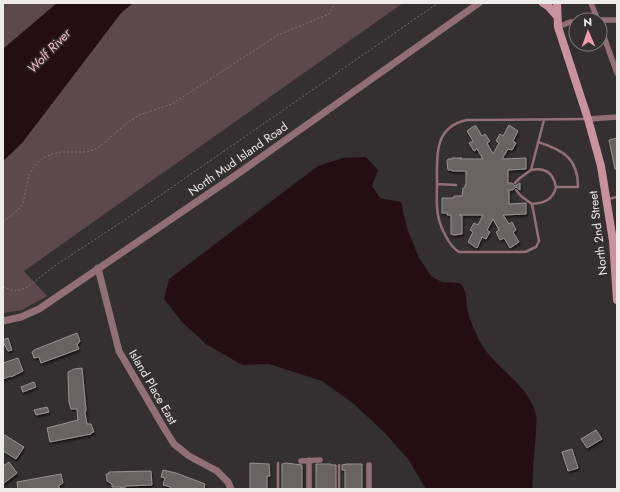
<svg xmlns="http://www.w3.org/2000/svg" width="620" height="492" font-family="Jost,sans-serif">
<style>
.green{fill:#5d494d}
.water{fill:#250d14}
.building{fill:#676263;stroke:#989293;filter:url(#shadow)}
.lines{fill:none;stroke-linecap:round;stroke-linejoin:round}
.path{stroke:#767272;stroke-width:1;stroke-dasharray:2 2;stroke-linecap:butt}
.service{stroke:#926f77;stroke-width:2.5}
.minor{stroke:#926f77;stroke-width:5.5}
.tertiary{stroke:#926f77;stroke-width:7}
.secondary{stroke:#ca929e;stroke-width:8}
.labels{text-anchor:middle;dominant-baseline:central;stroke-width:3;stroke-linejoin:round;paint-order:stroke}
.street-label{font-size:12px;fill:#eeebeb;stroke:#342f30}
.water-label{font-size:13px;font-style:italic;fill:#fbbecb;stroke:#342f30}
</style>
<defs>
<filter id="shadow"><feDropShadow dx="1" dy="2" stdDeviation="1" flood-color="#0009"/></filter>
</defs>
<rect width="100%" height="100%" fill="#342f30"/>
<path class="green" d="M3 3H57L3 49Z
M133 3H403L24 271 47 296 22 310 3 313V161L22 143 121 13Z"/>
<path class="water" d="M57 3H133L121 13 22 143 3 161V49Z
M366 157 378 170 372 186 380 198 401 202 407 228 419 258 432 277 442 282 460 283C469 294 465 299 468 312 470 321 475 331 479 340 493 368 529 383 536 415 537 420 536 426 536 431 535 450 532 469 533 489H426L408 459 385 433 354 404 322 381 269 364 242 365 206 344 182 322 164 299 169 279 318 166 343 158Z"/>
<path class="building" d="M509 125 518 131 513 141 516 143 512 150 508 149 502 159 526 158V169L508 170V183H512L515 186 520 183V190L516 187 513 190H509V204L526 203V214L503 215 509 224 512 222 516 230 513 232 519 242 510 248 504 238 500 240 496 232 499 230 493 219 487 230 490 232 486 239 482 237 477 248 475 247 468 242 473 232 470 230 474 223 478 225 483 215H459L462 216V234L454 235 451 234V215H447V213H442V198H454V196H462L463 188H465V185H466V171H452V170H448L447 161 448 159H452V158H462L460 159H483L477 149 474 151 469 143 473 141 467 131 474 126H476L482 136 485 134 490 141 487 143 493 154 499 143 496 141 500 134 503 136Z
M617 138V169H615L609 140Z
M77 333 80 341 77 345 79 349 41 363 39 357 34 358 32 352 34 351V350Z
M8 338 12 350 8 351 3 342V340Z
M18 358 23 371 11 377V376L3 379V363Z
M82 368 86 410 85 413 87 424H91L94 432 91 433V434L50 442 47 428 78 420 77 409H71L69 402 68 372 74 369Z
M34 382 36 387 23 392 21 387Z
M47 407 49 412 36 415 34 410Z
M596 430 602 439 587 448 581 439Z
M3 434 24 447 16 459 3 451Z
M572 449 578 468 568 471 562 452Z
M9 462 17 473 3 484V466Z
M250 463 269 464 270 476H267V489H250Z
M286 463 302 465V489H282V464Z
M316 464H331V465H336V489H316Z
M347 464H362V489H345V470H342V465Z
M163 470 176 473 205 484 204 489H170L171 487 163 485 165 478 161 477Z
M151 471 152 485 125 486V488H121V487H112V484L107 481 106 474H109V472Z
M61 474 63 483 62 484 59 485V489H18L17 482Z"/>
<g class="lines">
<path class="path" d="M3 222 20 208 23 203 29 175 33 168 40 160 52 154 61 152H85L94 150 104 143 127 123 139 115 172 104 278 35 329 14 335 3
M3 287 15 291 26 288 56 265 126 219 438 3"/>
<path class="service" d="M531 170C546 167 553 173 556 187H578C578 158 563 150 538 142
M515 183 520 178 531 170 544 120
M437 184C437 194 436 205 438 215 440 227 449 246 459 252H525L536 247 539 241 532 204 521 196 516 190
M456 185 437 184C437 157 433 127 467 120L586 119
M608 199 617 197
M532 204C544 203 553 200 556 187
M278 489V463
M339 489V465"/>
<path class="minor" d="M591 3 598 20
M600 20H617
M600 26 617 73
M558 27 570 22H576
M588 119 617 117
M301 461 320 460
M369 465V489
M309 489V460"/>
<path class="tertiary" d="M98 268 119 351 164 428 174 444 189 456 217 471 228 482 231 489
M3 321 21 317 39 309 236 175 479 3"/>
<path class="secondary" d="M543 3 549 7 556 15
M557 3 558 27 588 119 601 166 613 241 617 300"/>
</g>
<g class="labels">
<g class="street-label">
<text transform="translate(238 159) rotate(-35)">North Mud Island Road</text>
<text transform="translate(598 233) rotate(-97)">North 2nd Street</text>
<text transform="translate(153 387) rotate(60)">Island Place East</text>
</g>
<g class="water-label">
<text transform="translate(49 51) rotate(-46)">Wolf River</text>
</g>
</g>
<rect width="620" height="492" fill="none" stroke="#eeebeb" stroke-width="8"/>
<g transform="translate(588 32) rotate(358)"><circle r="19" fill="#342f30" stroke="#7e7a7b"/>
<path d="M0-3L7 15L0 10L-7 15Z" fill="#f29aaf"/>
<text y="-6" font-size="11" font-weight="bold" text-anchor="middle" fill="#eeebeb">N</text>
</g>
</svg>
